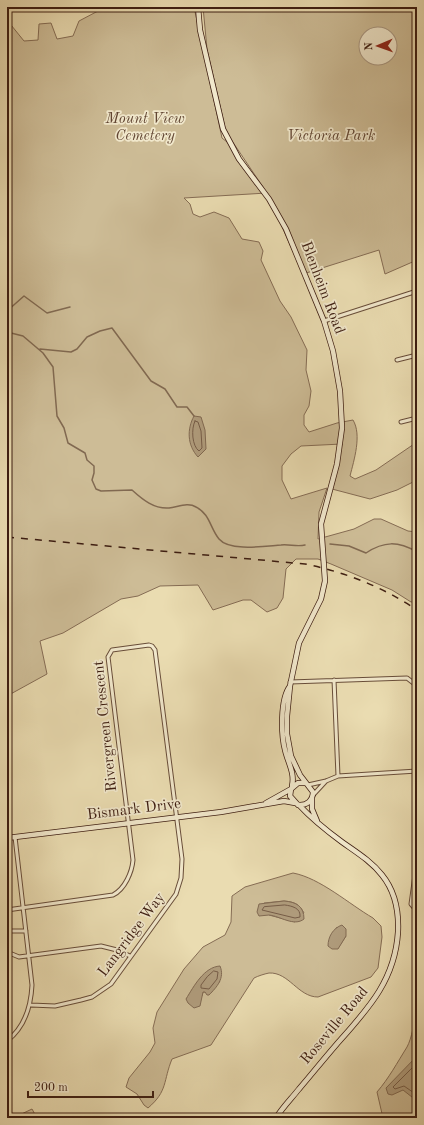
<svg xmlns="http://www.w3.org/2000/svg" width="424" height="1125" font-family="'Old Standard TT',serif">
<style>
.green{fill:#cdbc96;stroke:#856c54;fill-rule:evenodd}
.water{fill:#af9b7b;stroke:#816951}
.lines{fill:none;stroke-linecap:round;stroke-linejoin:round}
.shore{stroke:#765c46;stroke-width:1}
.stream{stroke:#816951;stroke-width:1.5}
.street-casing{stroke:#684d39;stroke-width:5}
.secondary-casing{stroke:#3d1d11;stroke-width:6}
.street{stroke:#f1e8cc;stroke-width:3}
.secondary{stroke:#f1e8cc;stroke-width:4.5}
.rail{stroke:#3d1d11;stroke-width:1.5;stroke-dasharray:7 7;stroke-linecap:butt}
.labels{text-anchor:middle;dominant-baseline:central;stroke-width:3.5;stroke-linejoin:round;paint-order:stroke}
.park-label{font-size:15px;font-style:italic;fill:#614532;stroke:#f1e8cc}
.street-label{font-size:15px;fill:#3d1d11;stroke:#f1e8cc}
</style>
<rect width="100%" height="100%" fill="#eadcb1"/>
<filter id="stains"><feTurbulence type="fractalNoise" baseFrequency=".005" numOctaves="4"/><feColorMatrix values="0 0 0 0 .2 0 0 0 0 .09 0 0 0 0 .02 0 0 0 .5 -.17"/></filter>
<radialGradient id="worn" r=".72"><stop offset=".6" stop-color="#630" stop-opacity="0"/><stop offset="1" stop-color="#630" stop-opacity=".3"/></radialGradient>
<path class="green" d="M98 7H194L222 138 227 142 263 187 226 132 207 49 203 7H417V260L385 274 379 250 303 274 267 193 184 198 190 204 193 214 200 217 214 212 229 218 242 239 259 242 263 251 261 260 280 301 291 317 307 350 306 370 311 391 309 406 304 415V425L309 432 337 423 353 420C362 435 354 460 350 476L355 479 376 470 417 442V480L397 490 370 499 332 489 342 444 301 446 291 454 282 466V480L291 499 327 488 319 512 318 539 354 529 374 519H381L408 531 417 532V602H411L392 590 331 564 318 559H296L286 569 283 598 277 608 267 612 251 600H243L213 610 198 585 160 586 138 596 121 599 63 633 40 641 47 674 7 696V20L24 41 38 40 39 24 51 23 57 39 73 36 79 21 98 11ZM366 34H390V58H366Z
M293 873C320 878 349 904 373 918L381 926 382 937 378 968 371 977 318 997C298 997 289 972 269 973 264 974 258 976 254 978L211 1045 172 1059C163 1081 168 1091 148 1108L144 1105 137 1094 126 1087 129 1078 150 1052 155 1043 153 1028 157 1012 184 969 203 947 225 935 231 922 232 896 245 887ZM284 901C295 902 299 904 304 913L295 922 269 915 264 903ZM337 927 346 936 338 948 335 931ZM220 981 209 995 205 992H203L202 996 187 999 194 987Z
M417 1011V1118H383L377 1092C389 1078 397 1063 407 1047 412 1038 414 1022 417 1011Z
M32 1109 37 1118H13Z"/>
<path class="water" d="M194 416 201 417 205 430 206 449 198 457C187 445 187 429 194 416Z
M284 901C296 902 304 906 304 919 294 927 280 916 269 915 266 915 262 916 259 916L257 912 259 904Z
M342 925 346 929V936L338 949H332L328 946C328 937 333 928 342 925Z
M220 966C225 978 217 987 209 995H207L205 992H203L200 1006 194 1008 188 1003 186 999C194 986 204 967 220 966Z
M417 1056V1101L403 1090 392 1095 388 1094 386 1088Z"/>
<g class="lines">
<path class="shore" d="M195 421 198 422 201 431 202 448 199 451C192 446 191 429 195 421Z
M285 905C292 906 301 908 300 917L295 918 262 910 264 907Z
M214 971 218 972 217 979 209 989 201 988V985L207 977Z
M417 1063 393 1087 395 1089 404 1086 417 1095"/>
<path class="stream" d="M7 311 24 296 47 313 70 307
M7 332 23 336 43 353 53 367 57 416 64 428 68 443 85 453 87 460 94 466V473L92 480 96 489 101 491 132 490C143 500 154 509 169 508 178 507 188 502 196 507 210 514 210 528 219 539 230 552 266 546 281 545 289 544 297 547 305 545
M40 349 71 352 77 349 87 337 100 331 112 328 151 381 165 389 177 407H187L194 416
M330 544 349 546 366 553C384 541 398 541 417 552"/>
<g class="street-casing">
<path id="street" d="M324 321 417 291
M397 360 417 355
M401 422 417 418
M290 682 407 678 416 685 417 704
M338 776 417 771
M308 785 326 781 338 776 334 680
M314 794 326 781
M417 873 415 875 411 904 417 911
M7 910 113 895C125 889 132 872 133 860L108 657 112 650 149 645 152 646 155 650 182 859 181 878 176 894 111 984 92 997 81 1000 55 1006 31 1005
M7 931H26
M7 952 19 957 101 946 117 950 130 956
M7 1041C25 1027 31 1006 32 985L15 837"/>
</g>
<g class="secondary-casing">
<path id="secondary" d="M198 7 200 30 223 129 239 159 269 199 286 229 324 321 333 351 340 391 342 428 337 464 321 524 325 581 321 599 299 643 290 686 287 716V734L291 756 300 775 313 792C313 800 307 806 298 805L290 796 291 789 298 783H305
M290 686C280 699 281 735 285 750 288 763 295 773 292 786
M312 798V809L317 821
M266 803 291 789
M7 838 221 812 284 801 295 803
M276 1118C282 1108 291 1099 299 1089 311 1075 323 1060 336 1045 367 1010 395 981 398 932 399 911 395 891 382 875 371 861 356 852 342 842 327 831 312 819 299 805"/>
</g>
<use href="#street" class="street"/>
<use href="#secondary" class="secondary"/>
<path class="rail" d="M7 537 305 564C345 572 383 587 417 610"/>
</g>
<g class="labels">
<g class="park-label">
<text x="145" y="119">Mount View<tspan x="145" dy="17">Cemetery</tspan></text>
<text x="331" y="136">Victoria Park</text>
</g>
<g class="street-label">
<text transform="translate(322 288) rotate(69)">Blenheim Road</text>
<text transform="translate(106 726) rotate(-96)">Rivergreen Crescent</text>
<text transform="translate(134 810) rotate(-7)">Bismark Drive</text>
<text transform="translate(132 935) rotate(-53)">Langridge Way</text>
<text transform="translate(335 1026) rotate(-50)">Roseville Road</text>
</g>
</g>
<rect width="424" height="1125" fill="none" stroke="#eadcb1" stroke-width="24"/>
<rect x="8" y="8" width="408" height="1109" fill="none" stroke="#3d1d11" stroke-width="2"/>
<rect x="12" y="12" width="400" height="1101" fill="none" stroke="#3d1d11"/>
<g transform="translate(378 46) rotate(268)"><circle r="19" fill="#f1e8cc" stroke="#a99781"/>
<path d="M0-3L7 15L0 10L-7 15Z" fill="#8f2418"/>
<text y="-6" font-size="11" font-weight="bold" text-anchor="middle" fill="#3d1d11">N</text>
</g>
<path d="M28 1091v6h125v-6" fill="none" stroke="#3d1d11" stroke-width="2"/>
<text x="34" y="1091" font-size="12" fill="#3d1d11" stroke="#f1e8cc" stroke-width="3" paint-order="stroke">200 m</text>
<rect width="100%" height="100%" filter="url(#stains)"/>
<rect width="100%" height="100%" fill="url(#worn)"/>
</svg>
